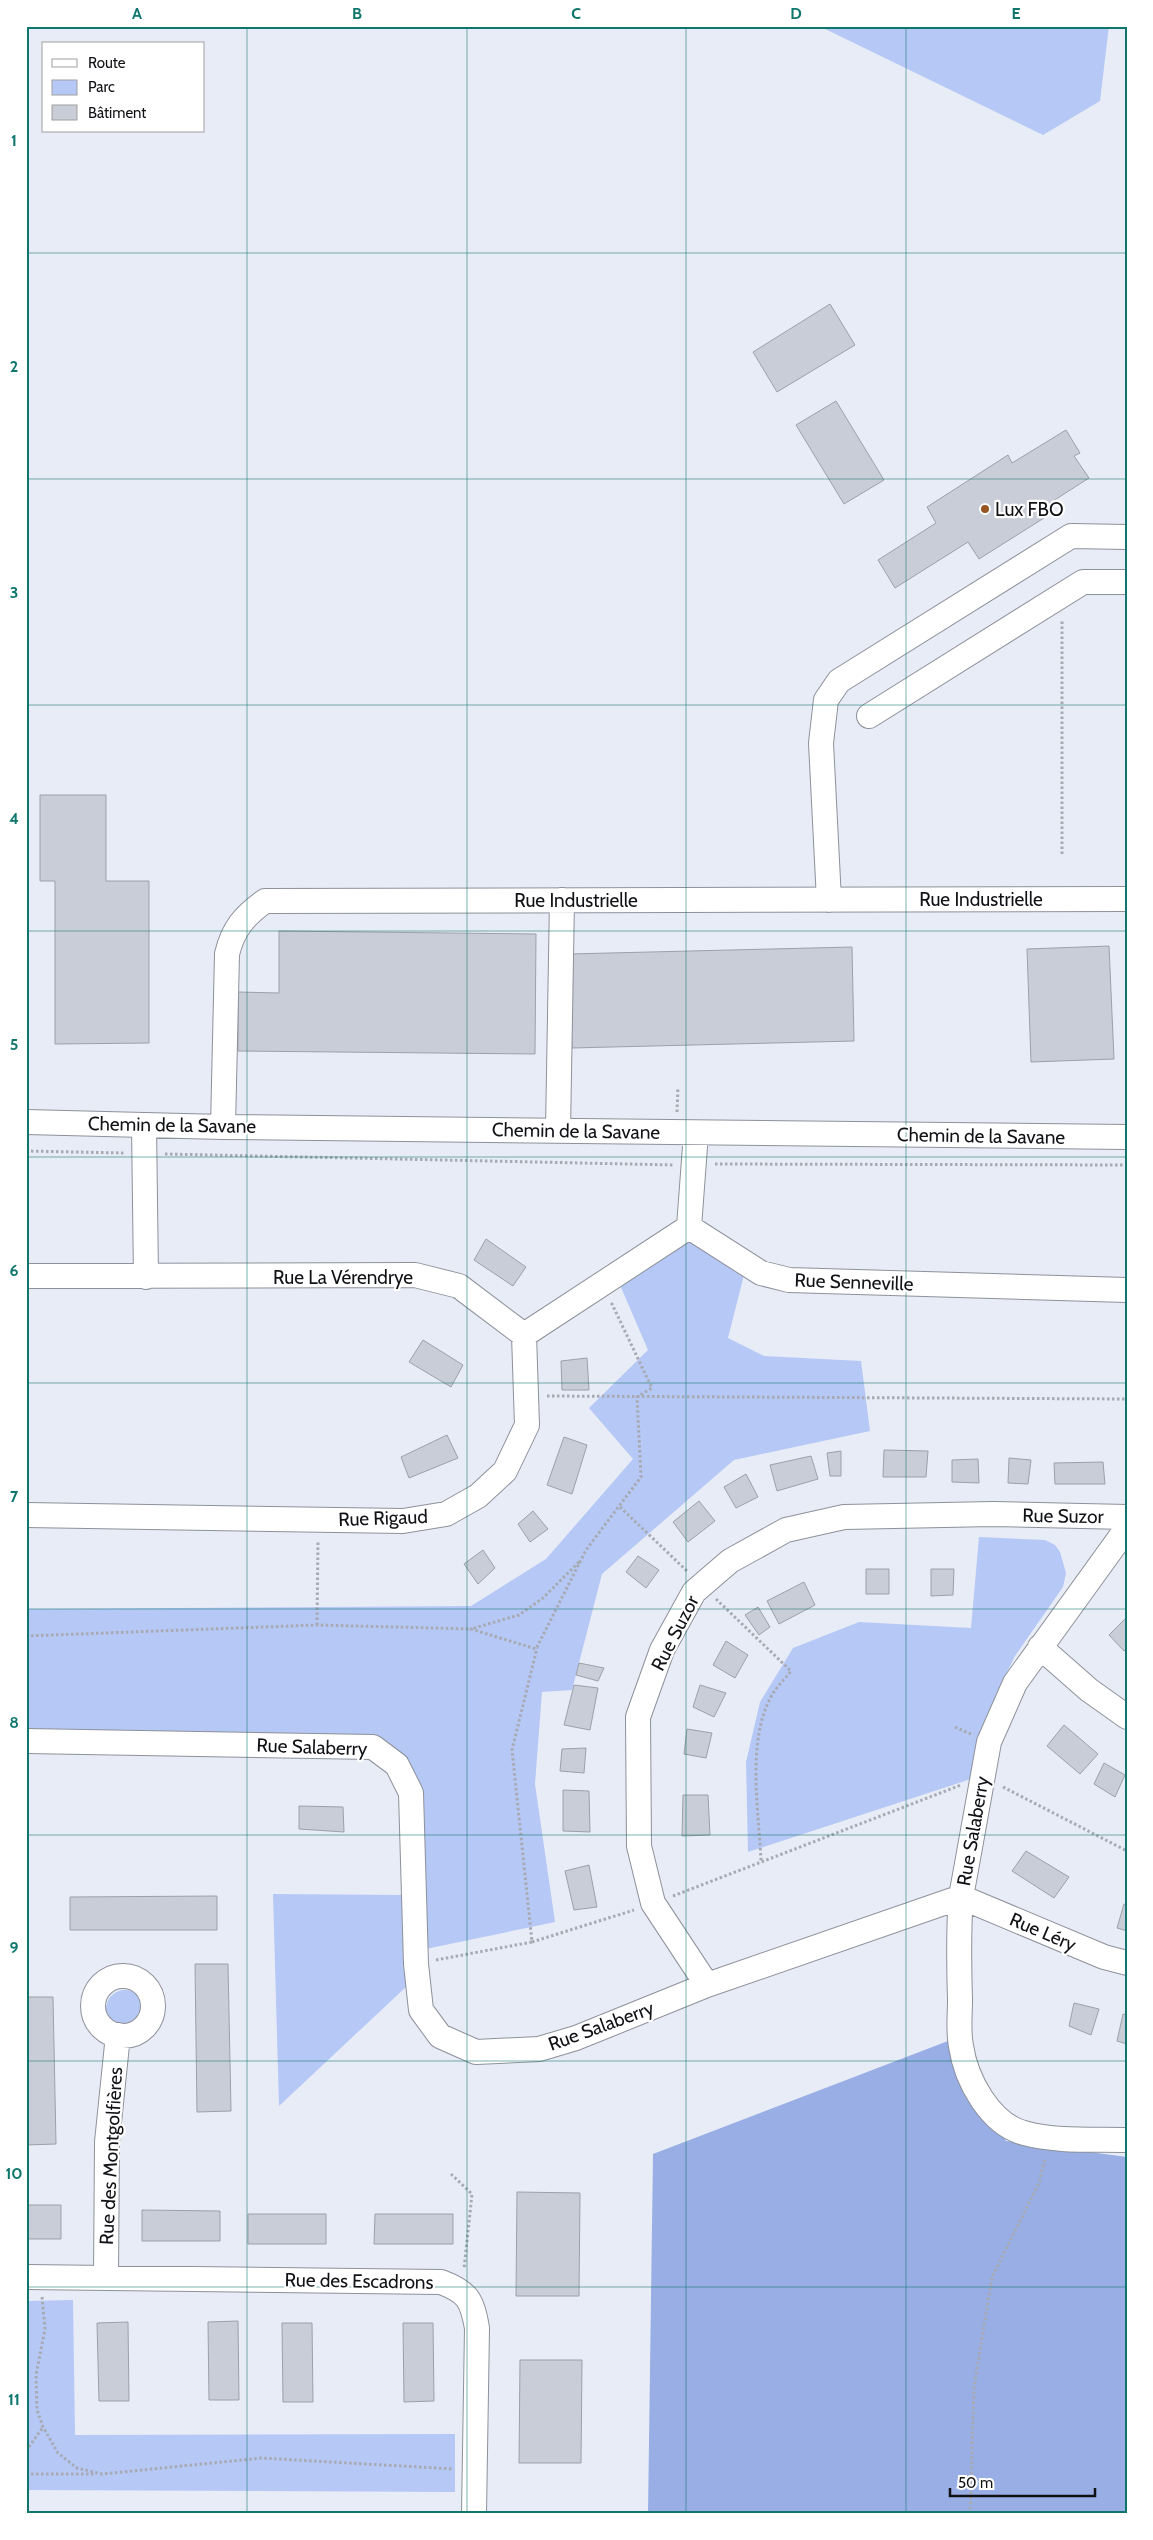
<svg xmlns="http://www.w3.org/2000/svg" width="1153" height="2540" font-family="Cabin,sans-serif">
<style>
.green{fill:#b6c8f5}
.forest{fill:#98aee4}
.building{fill:#c9cdd7;stroke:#9ca0a9}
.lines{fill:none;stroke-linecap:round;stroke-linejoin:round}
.minor-casing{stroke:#8d919a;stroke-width:26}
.path{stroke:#a7aab2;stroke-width:3;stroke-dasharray:2.5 2.5;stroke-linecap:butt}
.minor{stroke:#fff;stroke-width:24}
.grid{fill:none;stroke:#0f766e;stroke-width:1;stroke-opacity:0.55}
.poi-dot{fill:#975521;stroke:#fff;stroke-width:2}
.labels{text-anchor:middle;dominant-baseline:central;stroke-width:4.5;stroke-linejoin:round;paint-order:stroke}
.poi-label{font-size:19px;fill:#111216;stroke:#fff;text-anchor:start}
.street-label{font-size:19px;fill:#111216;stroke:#fff}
.neatline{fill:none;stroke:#0f766e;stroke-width:2}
.grid-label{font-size:16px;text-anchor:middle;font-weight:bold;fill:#0f766e}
</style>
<rect width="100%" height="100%" fill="#e8ecf6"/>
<path class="green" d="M819 26H1109L1100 101 1043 135Z
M700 1234 745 1271 728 1338 764 1356 861 1361 870 1431 734 1460 602 1574 572 1690 542 1692 535 1784 555 1922 421 1950 398 1754 26 1730V1609L471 1606 546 1559 633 1459 589 1408 648 1350 620 1285Z
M979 1537 1045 1540 1055 1545 1060 1552 1066 1573 1063 1587 1015 1656 996 1694 971 1779 748 1852 746 1762 760 1702 793 1648 859 1622 971 1628Z
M273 1894 403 1895 407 1986 279 2106Z
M106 2009a19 19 0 1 1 38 0a19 19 0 1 1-38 0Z
M73 2300 75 2435 455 2434V2492L26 2490V2301Z"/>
<path class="forest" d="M948 2041 1006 2141 1127 2157V2514H648L653 2154Z"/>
<path class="building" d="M830 304 855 345 777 392 753 352Z
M836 401 884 480 844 504 796 425Z
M1066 430 1080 453 1074 456 1089 478 1039 510 1044 518 979 559 968 542 895 588 878 560 936 523 927 507 1008 455 1012 463Z
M40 795H106V881H149V1043L55 1044V881H40Z
M279 931 536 934 535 1054 238 1051V992L279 993Z
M1109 946 1114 1059 1031 1062 1027 949Z
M852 947 854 1041 572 1048 569 954Z
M486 1239 526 1267 513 1286 474 1260Z
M423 1340 463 1365 451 1387 409 1362Z
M587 1358 589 1390H562L561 1361Z
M447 1435 458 1458 409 1478 401 1457Z
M564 1437 587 1445 572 1494 547 1485Z
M884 1450 928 1451 926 1477H883Z
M841 1451V1476H830L827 1453Z
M811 1456 818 1479 777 1491 770 1465Z
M1009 1458 1031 1460 1028 1484 1008 1483Z
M978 1459 979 1483 952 1482V1460Z
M1103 1462 1105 1484H1055L1054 1463Z
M746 1474 758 1497 736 1508 724 1487Z
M699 1501 715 1521 688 1542 673 1522Z
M533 1511 548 1529 530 1542 518 1524Z
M483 1550 495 1568 478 1584 464 1564Z
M638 1556 659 1570 646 1588 626 1572Z
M866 1569H889V1594H866Z
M931 1569H954L953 1595 931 1596Z
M804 1582 815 1605 779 1624 767 1601Z
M758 1607 770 1627 759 1635 745 1615Z
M1127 1617V1649L1124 1651 1109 1635Z
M726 1641 748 1655 735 1678 713 1665Z
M579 1663 604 1668 598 1681 576 1675Z
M574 1685 598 1688 590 1730 564 1725Z
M700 1685 726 1693 714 1717 693 1707Z
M1064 1725 1098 1754 1080 1774 1047 1746Z
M687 1729 712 1733 706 1758 684 1754Z
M586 1748 584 1773 560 1771 562 1749Z
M1104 1763 1125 1775 1115 1797 1094 1784Z
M563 1790 589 1791 590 1832 563 1831Z
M683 1795H708L710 1835 682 1836Z
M299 1806 343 1807 344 1832 299 1829Z
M1026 1851 1069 1877 1054 1898 1012 1871Z
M589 1865 597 1907 574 1910 565 1871Z
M217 1896V1930H70V1897Z
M1124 1904 1127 1905V1931L1117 1928Z
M195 1964H228L231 2111 197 2112Z
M26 1997H53L56 2144 26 2145Z
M1074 2003 1099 2009 1091 2035 1069 2026Z
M1123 2014 1127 2015V2044L1117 2041Z
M517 2192 580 2193 579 2296H516Z
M26 2205H61V2239H26Z
M142 2210 220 2211V2241H142Z
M248 2214H326V2244H248Z
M375 2214H453V2244H374Z
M238 2321 239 2400H209L208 2322Z
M128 2322 129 2401H99L97 2323Z
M282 2323H312L313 2402H283Z
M403 2323H433L434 2401 404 2402Z
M520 2360H582L581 2463H519Z"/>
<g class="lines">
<g class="minor-casing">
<path id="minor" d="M869 716 1083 582H1127
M829 900 821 743 826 700 839 681 1071 536 1127 537
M26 1122 223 1127 1127 1137
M144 1125 146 1277
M223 1127 227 954C233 929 244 916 265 901L1127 899
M558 1131 562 900
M696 1133 689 1227 761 1273 789 1280 1127 1290
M26 1276 415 1275 459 1286 524 1335
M26 1515 403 1521 446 1514 478 1496 505 1471 527 1425 524 1335 689 1227
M1040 1647 1089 1690 1127 1717
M26 1741 373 1747 397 1765 411 1793 416 1964 421 2010 440 2036 476 2052 539 2049 576 2038 707 1985 961 1897 989 1742 1015 1683 1127 1528
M1127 1963 1104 1957 961 1897C958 1932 959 1966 960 2000 960 2015 958 2031 961 2046 966 2080 990 2124 1024 2133 1057 2142 1094 2139 1127 2140
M93 2006a30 30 0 1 1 60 0a30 30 0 1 1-60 0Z
M707 1985 653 1903 639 1846 638 1717 662 1650 694 1592 730 1561 786 1530 844 1517 993 1514 1127 1517
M26 2277 441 2282C468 2292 472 2300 477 2328L474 2514
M106 2277 107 2142 118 2035"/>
</g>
<path class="path" d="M1062 854V620
M677 1112 678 1087
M26 1151 124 1153
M165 1154 674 1165
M715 1164 1127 1165
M547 1396 1127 1399
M620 1507 688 1572
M579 1562 543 1598 519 1615 471 1629 536 1649 586 1550 641 1477 637 1397 652 1388 611 1302
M716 1599 791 1671C785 1679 777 1686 772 1695 746 1740 759 1812 761 1861
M317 1625 318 1540
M26 1636 317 1625 471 1629
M955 1727 971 1734
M1003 1787 1127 1851
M673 1896 961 1785
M532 1942 634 1910
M436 1960 532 1942 512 1750 537 1648
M451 2174 472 2194 464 2269
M42 2297 45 2329 36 2375 37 2410 43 2427 58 2453 77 2468 102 2474 261 2458 454 2469
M26 2451 43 2427
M26 2474H96
M970 2514 974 2387 992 2277 1039 2183 1045 2158"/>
<use href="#minor" class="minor"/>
</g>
<path class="grid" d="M247 26V2514M467 26V2514M686 26V2514M906 26V2514M26 253H1127M26 479H1127M26 705H1127M26 931H1127M26 1157H1127M26 1383H1127M26 1609H1127M26 1835H1127M26 2061H1127M26 2287H1127"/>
<circle class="poi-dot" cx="985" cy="509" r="5"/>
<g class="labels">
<g class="poi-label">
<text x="995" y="509">Lux FBO</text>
</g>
<g class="street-label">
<text x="981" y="899">Rue Industrielle</text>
<text x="576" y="900">Rue Industrielle</text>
<text transform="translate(172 1125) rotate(1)">Chemin de la Savane</text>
<text transform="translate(576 1131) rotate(1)">Chemin de la Savane</text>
<text transform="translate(981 1136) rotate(1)">Chemin de la Savane</text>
<text x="343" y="1277">Rue La Vérendrye</text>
<text transform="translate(854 1282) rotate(2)">Rue Senneville</text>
<text transform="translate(1063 1516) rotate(1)">Rue Suzor</text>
<text transform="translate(383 1518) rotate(-2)">Rue Rigaud</text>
<text transform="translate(675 1633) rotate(-63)">Rue Suzor</text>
<text transform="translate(312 1747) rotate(2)">Rue Salaberry</text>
<text transform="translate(973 1831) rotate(-80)">Rue Salaberry</text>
<text transform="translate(1043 1932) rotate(23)">Rue Léry</text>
<text transform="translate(601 2026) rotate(-20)">Rue Salaberry</text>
<text transform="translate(111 2156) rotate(-87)">Rue des Montgolfières</text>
<text transform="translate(359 2281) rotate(1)">Rue des Escadrons</text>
</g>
</g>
<rect width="1153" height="2540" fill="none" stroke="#ffffff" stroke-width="55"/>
<rect x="42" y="42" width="162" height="90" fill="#ffffff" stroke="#a0a0a2"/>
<rect x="52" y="59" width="25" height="8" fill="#ffffff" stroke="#a0a0a2"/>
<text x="88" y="68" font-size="15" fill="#111216">Route</text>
<rect x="52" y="80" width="25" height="15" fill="#b6c8f5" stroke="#a0a0a2"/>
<text x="88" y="92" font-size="15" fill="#111216">Parc</text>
<rect x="52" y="105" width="25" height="15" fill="#c9cdd7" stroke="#a0a0a2"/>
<text x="88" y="118" font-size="15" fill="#111216">Bâtiment</text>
<path d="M950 2488v8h145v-8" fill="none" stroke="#111216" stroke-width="2.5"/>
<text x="958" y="2488" font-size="15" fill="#111216" stroke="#ffffff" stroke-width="4" paint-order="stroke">50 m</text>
<rect x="28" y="28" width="1098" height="2484" class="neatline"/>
<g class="grid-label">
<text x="137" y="19">A</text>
<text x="357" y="19">B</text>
<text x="576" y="19">C</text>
<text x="796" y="19">D</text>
<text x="1016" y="19">E</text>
<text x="14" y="146">1</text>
<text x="14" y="372">2</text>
<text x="14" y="598">3</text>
<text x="14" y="824">4</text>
<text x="14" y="1050">5</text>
<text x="14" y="1276">6</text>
<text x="14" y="1502">7</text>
<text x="14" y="1728">8</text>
<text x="14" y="1953">9</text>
<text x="14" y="2179">10</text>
<text x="14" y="2405">11</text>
</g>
</svg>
